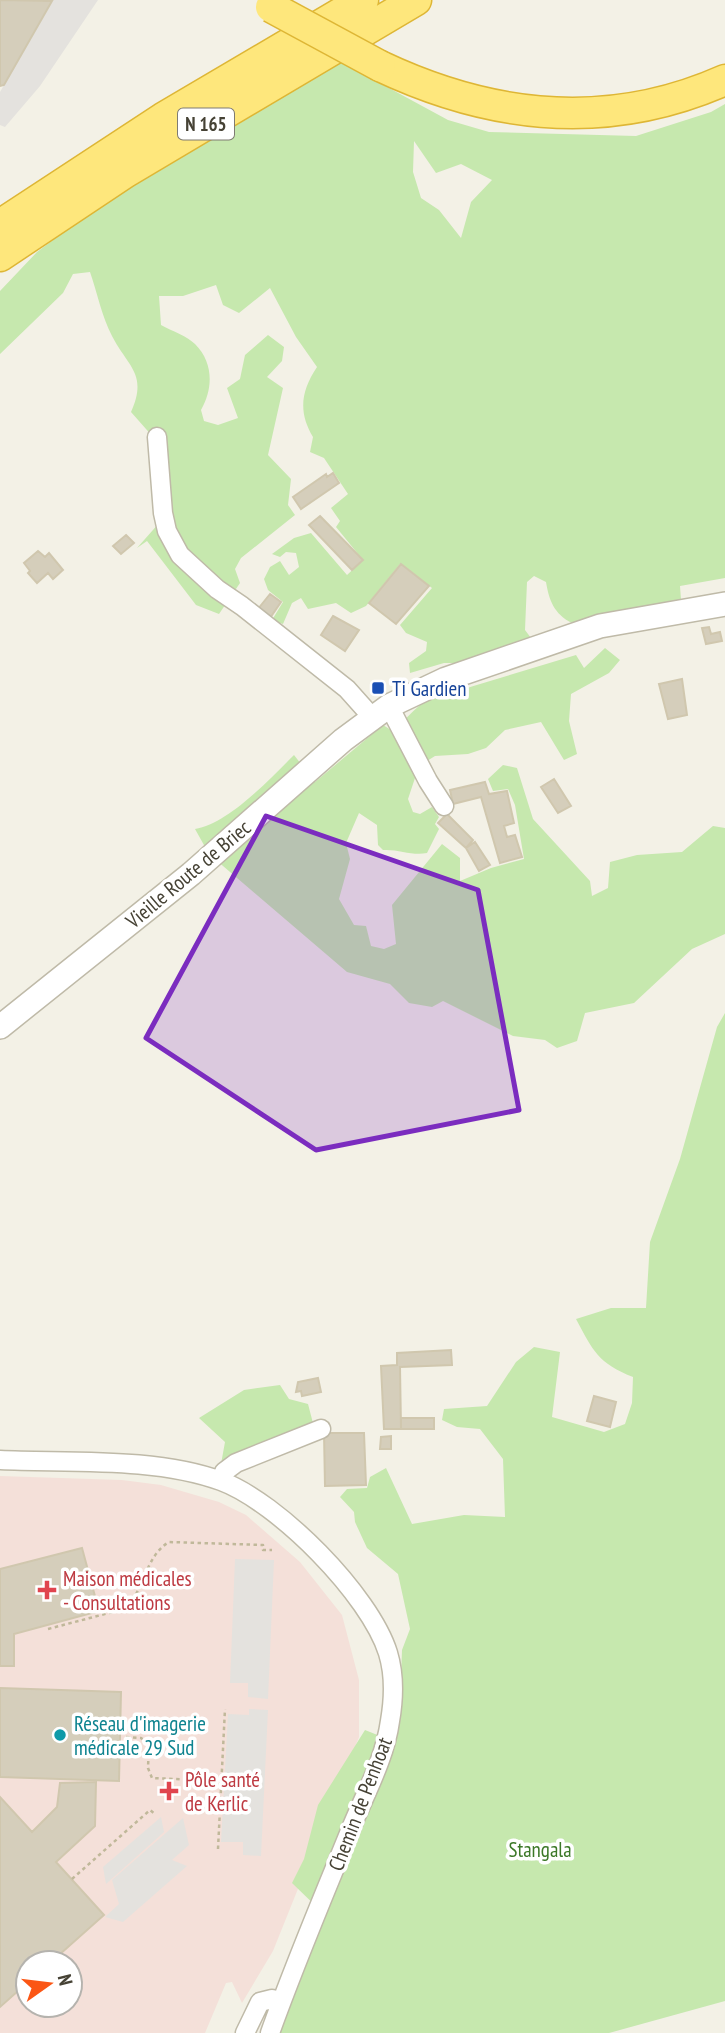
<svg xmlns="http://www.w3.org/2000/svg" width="725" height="2033" font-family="'PT Sans Narrow',sans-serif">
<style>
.medical{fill:#f4e0d9;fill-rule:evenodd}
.green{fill:#c6e8ae;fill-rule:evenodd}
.parking{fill:#e4e2de}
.building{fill:#d5cebb;stroke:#d0c7ae;stroke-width:2}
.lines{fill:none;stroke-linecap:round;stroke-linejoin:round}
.minor-casing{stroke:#bfbaa8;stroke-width:21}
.tertiary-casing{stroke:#bfbaa8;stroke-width:26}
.trunk-casing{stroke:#deb635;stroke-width:33}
.path{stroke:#c0b89a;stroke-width:2.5;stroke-dasharray:3.5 3.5;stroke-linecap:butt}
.minor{stroke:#fff;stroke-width:18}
.tertiary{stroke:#fff;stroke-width:23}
.trunk{stroke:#fee77c;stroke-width:30}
.trunk-bridge-casing{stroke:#deb635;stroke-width:33;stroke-linecap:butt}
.trunk-bridge{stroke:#fee77c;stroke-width:30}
.marked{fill:#7b2cbf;fill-opacity:0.2;stroke:#7b2cbf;stroke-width:5;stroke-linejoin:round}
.transit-dot{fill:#1a4fb4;stroke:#fff;stroke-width:2.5}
.health-dot{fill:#e0444e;stroke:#fff;stroke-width:2.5}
.culture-dot{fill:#0f9aa8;stroke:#fff;stroke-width:2.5}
.labels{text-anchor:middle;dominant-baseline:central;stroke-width:7;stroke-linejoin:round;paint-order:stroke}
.shield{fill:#fff;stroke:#7e7b72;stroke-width:2}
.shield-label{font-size:19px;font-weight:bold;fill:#464235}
.transit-label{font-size:21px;fill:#164399;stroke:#fff;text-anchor:start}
.street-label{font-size:21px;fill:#464235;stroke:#fff}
.health-label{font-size:21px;fill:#be3a42;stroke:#fff;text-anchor:start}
.culture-label{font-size:21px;fill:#0d838f;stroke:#fff;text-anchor:start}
.park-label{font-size:21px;fill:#3c7828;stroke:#fff}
</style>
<rect width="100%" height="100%" fill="#f3f1e6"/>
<path class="medical" d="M0 1476 122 1480 161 1485 219 1502 246 1515 300 1562 342 1615 359 1680V1737L273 1951 242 2003 232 1982 226 1983 205 2033H0ZM28 1963H70V2005H28Z"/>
<path class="green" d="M341 62 448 120 489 132 636 136 711 112 725 104V578L680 586 681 600 572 623C554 614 549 600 546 582L534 576 527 582 525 630 531 638 464 663H444L410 673 409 663 426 651 427 642 406 633 400 625 432 588 400 564 366 606 351 613 336 603 308 609 301 598 292 603 283 624 272 620 283 602 268 590 264 579 270 567 280 561 289 575 299 567 296 553 286 552 280 557 272 554 294 538 311 533 347 575 363 560 336 527 340 521 331 508 348 494 324 458 310 452 313 437C298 412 301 391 317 367L296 337 270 288 239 313 223 305 216 285 183 296H159L161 325C172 331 187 336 195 344 214 363 213 389 201 410L204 421 218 425 238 418 227 388 240 379 245 355 268 335 284 347 282 361 267 377 283 388 268 455 291 479 288 505 295 515 241 558 235 569 240 583 219 614 196 605 147 541 137 548 168 513 161 446 131 412C148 374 128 367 112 336 102 317 97 292 90 272L73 274 63 293 0 354V291L37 252 106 200ZM414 141 436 173 461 164 492 180 471 202 461 238 439 210 421 198 413 172Z
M605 648 620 660 609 673 571 694 569 721 577 754 564 760 541 722 505 730 486 748 468 754 435 756 419 766 408 799 413 812 420 814 432 807 439 817 435 824 439 829 427 853C412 856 399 849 383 850L378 845 377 825 359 813 346 843 350 859 339 899 354 925 366 926 371 946 384 949 396 944 392 905 442 844 460 858V881L491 868 524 859 515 805 508 789 493 791 488 779 503 765 517 768 533 819 590 881 592 896 608 888 610 862 637 855 682 852 713 826 725 828V934L692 949 634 1003 585 1013 577 1041 557 1048 545 1040 513 1036 443 1001 432 1007 409 1003 390 984 347 972 209 854 195 829C228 824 270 779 294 755L315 782 383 725 391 730C406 721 413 709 427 700L576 655 584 668Z
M725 1013V2001L609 2033H277L325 1915 292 1883 304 1859 318 1805 365 1730 390 1740 400 1703 402 1650 410 1629 398 1574 367 1548 355 1522 354 1512 340 1497 347 1489 367 1488 370 1477 386 1468 412 1524 464 1515 505 1517 503 1459 480 1429 457 1427 442 1420 444 1409 487 1406 516 1362 534 1347 560 1352 552 1417 604 1432 625 1424 632 1403 633 1377C598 1363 593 1351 576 1319L611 1308H646L650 1242 680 1159 717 1027Z
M280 1385 289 1399 308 1404 314 1427 221 1464 225 1442 199 1418 244 1390Z"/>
<path class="parking" d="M53 0H98L40 86 5 127 0 125V92Z
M235 1559 274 1560 268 1699 248 1697V1683H230Z
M249 1709 268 1710 261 1856 243 1855V1842H221L228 1714 249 1715Z
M161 1817 164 1832 106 1884 103 1867Z
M183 1818 189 1845 172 1860 187 1866 123 1922 105 1917 119 1904 112 1880Z"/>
<path class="building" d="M0 0 52 1 4 85 0 86Z
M333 473 339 483 301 509 293 497 326 474 327 477Z
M320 516 363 560 352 570 309 525Z
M126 535 134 543 121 554 113 546Z
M38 551 45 557 49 553 63 570 53 579 48 573 37 583 28 573 30 571 24 563Z
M401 564 429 586 396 624 369 603Z
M270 594 281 602 270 618 258 609Z
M333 616 359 630 345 651 321 635Z
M709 627 711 634 720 632 722 641 706 644 702 628Z
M682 679 687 715 668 719 659 684Z
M554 779 571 806 558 813 541 787Z
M485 782 489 794 507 791 514 823 504 826 507 837 515 835 522 857 500 863 481 797 453 804 450 790Z
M447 814 473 840 466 848 438 823Z
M475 842 490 865 479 871 466 848Z
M451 1350 452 1365 400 1367 401 1429H384L381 1366 397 1365V1353Z
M318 1378 321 1392 302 1396 301 1391 296 1392 298 1382Z
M594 1396 616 1402 610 1427 587 1421Z
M401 1418H434V1429H401Z
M324 1433H364L366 1485 325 1486Z
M391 1436V1449H380L381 1437Z
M82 1548 99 1611 14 1634V1666H0V1569Z
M0 1688 121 1692 119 1781 0 1777Z
M96 1782 95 1826 56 1862 104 1915 50 1963H28V1982L0 2007V1797L32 1832 57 1807 60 1783Z"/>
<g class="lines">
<g class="minor-casing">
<path id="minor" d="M157 437 163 513 167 531 180 555 217 589 242 606 347 689 372 717
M389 706 428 781 444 806
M0 1460C69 1463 156 1457 221 1481 278 1502 370 1595 388 1653 395 1676 394 1698 390 1721 385 1758 366 1792 352 1826 324 1895 295 1963 270 2033
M222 1481 224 1472 236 1463 321 1429
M245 2033 260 2002 272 1999 281 2001"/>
</g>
<g class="tertiary-casing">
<path id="tertiary" d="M0 1027 191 874 343 740 389 706 446 679 600 626 725 604"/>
</g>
<g class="trunk-casing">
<path id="trunk" d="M380 66C492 119 608 132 725 80
M0 225 163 118 363 0
M0 256 126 172 416 0"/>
</g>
<path class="path" d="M48 1629 124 1609C145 1592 144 1557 169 1542L263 1545V1550H272
M126 1737 141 1738 149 1744 148 1768 152 1778 246 1782
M218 1849 225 1709
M72 1879 150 1810 155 1814"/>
<use href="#minor" class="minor"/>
<use href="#tertiary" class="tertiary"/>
<use href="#trunk" class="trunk"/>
<g class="trunk-bridge-casing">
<path id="trunk-bridge" d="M271 7 380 66"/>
</g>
<use href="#trunk-bridge" class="trunk-bridge"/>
</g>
<path class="marked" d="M266 816 478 890 519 1110 316 1150 146 1038Z"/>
<rect class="transit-dot" x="371" y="681" width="14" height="14" rx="3.5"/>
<g class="health-dot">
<path d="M43.5 1579.5h7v7h7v7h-7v7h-7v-7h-7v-7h7z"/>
<path d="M165.5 1780.5h7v7h7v7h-7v7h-7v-7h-7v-7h7z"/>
</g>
<circle class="culture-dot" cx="60" cy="1735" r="7"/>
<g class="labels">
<rect class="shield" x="178" y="108.5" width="56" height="31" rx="5"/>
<g class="shield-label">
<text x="206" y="124">N 165</text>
</g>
<g class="transit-label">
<text x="392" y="688">Ti Gardien</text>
</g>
<g class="street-label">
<text transform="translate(188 874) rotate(-40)">Vieille Route de Briec</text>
<text transform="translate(360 1804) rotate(-69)">Chemin de Penhoat</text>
</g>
<g class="health-label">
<text x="63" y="1578">Maison médicales<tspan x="63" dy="24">- Consultations</tspan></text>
<text x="185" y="1779">Pôle santé<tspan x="185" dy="24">de Kerlic</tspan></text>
</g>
<g class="culture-label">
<text x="74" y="1723">Réseau d'imagerie<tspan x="74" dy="24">médicale 29 Sud</tspan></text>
</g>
<g class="park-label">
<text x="540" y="1849">Stangala</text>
</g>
</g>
<g transform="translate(49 1984) rotate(76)"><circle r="33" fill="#ffffff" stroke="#b5b3ae" stroke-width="2"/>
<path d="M0-5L12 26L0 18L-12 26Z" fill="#fb5615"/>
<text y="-10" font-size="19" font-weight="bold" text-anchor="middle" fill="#464235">N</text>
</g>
</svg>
